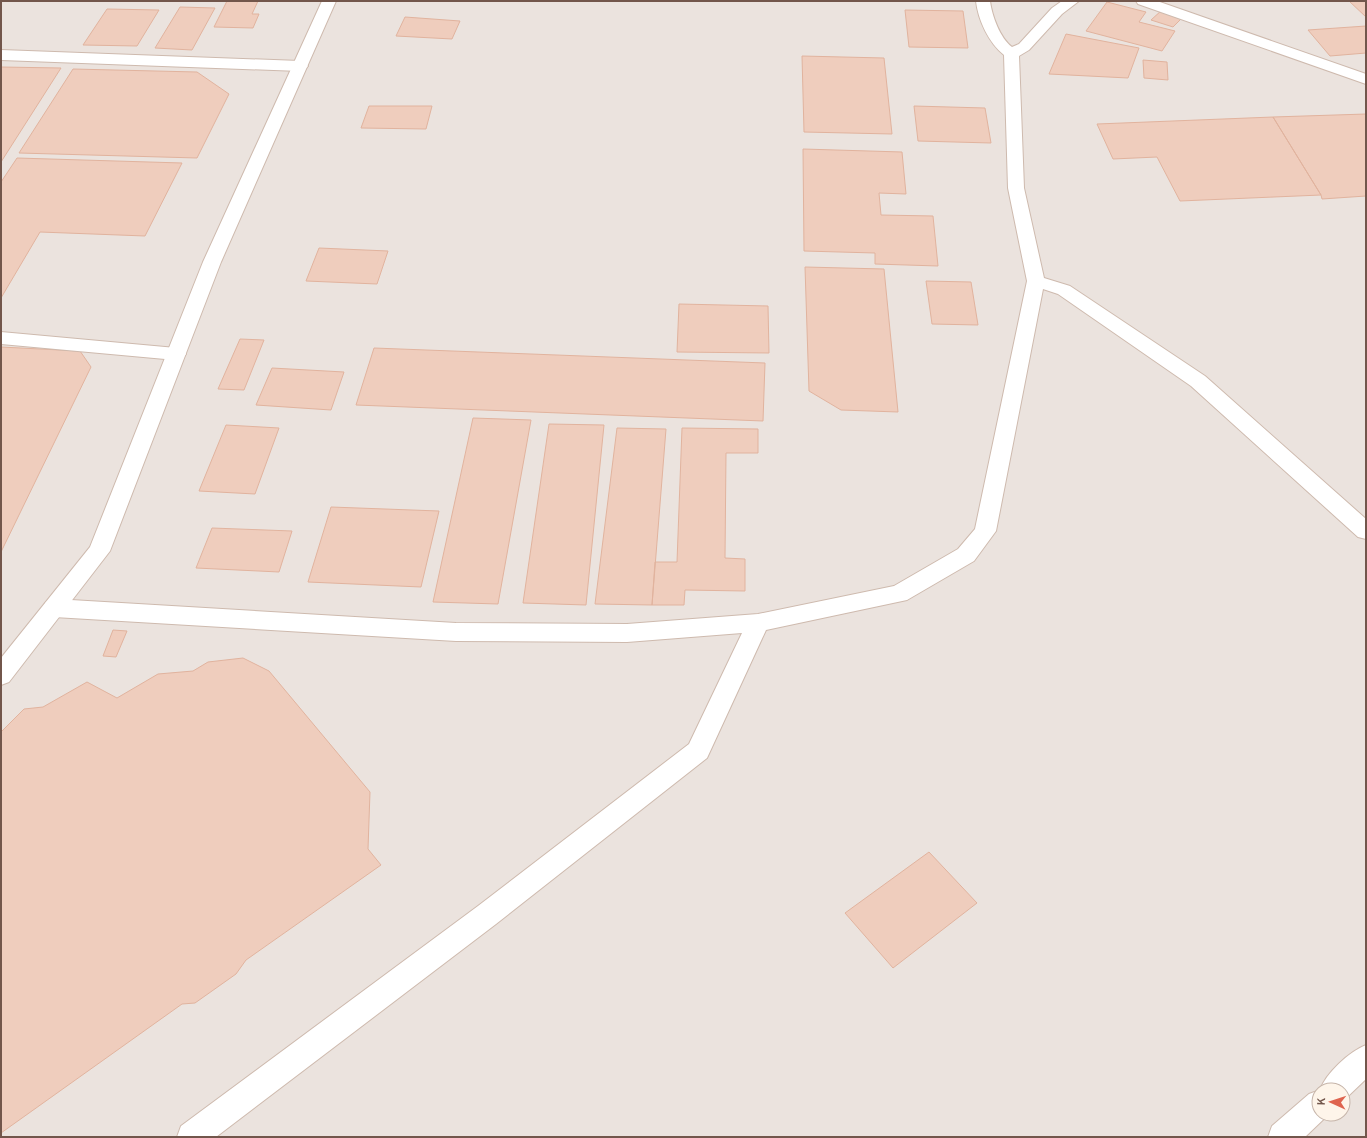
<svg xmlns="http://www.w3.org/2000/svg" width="1367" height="1138" font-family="Overpass,sans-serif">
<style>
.industrial{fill:#ebe3de;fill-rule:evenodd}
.building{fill:#efcdbd;stroke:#e1b39e}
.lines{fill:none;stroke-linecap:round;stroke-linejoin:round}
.minor-casing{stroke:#cebaae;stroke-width:2}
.tertiary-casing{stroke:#cebaae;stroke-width:2}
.minor{fill:#fff;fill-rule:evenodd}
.tertiary{fill:#fff;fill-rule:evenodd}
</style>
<rect width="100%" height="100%" fill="#fbf0e4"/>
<path class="industrial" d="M1 1H1366V1137H1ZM1319 1090H1343V1114H1319Z"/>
<path class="building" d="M227 1H258L252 14H259L253 28 214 27Z
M1349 1H1366V17Z
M1107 2 1146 12 1139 22 1175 31 1162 51 1086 31Z
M180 7 215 8 192 50 155 48Z
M107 9 159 10 137 46 83 45Z
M905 10 963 11 968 48 909 47Z
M1162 10 1183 17 1173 27 1151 20Z
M405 17 460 21 452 39 396 36Z
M1366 26V53L1330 56 1308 30Z
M1066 34 1139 48 1128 78 1049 74Z
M802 56 884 58 892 134 804 132Z
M1143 60 1167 62 1168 80 1144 78Z
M1 67 61 68 1 162Z
M73 69 197 72 229 94 197 158 19 153Z
M369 106H432L426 129 361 128Z
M914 106 985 108 991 143 918 141Z
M1366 114V196L1322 199 1321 195 1273 117Z
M1273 117 1321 195 1180 201 1157 157 1113 159 1097 124Z
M803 149 902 152 906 194 879 193 881 215 933 216 938 266 875 264V253L804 251Z
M17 158 182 163 145 236 40 232 1 298V182Z
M319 248 388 251 377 284 306 281Z
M805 267 884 269 898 412 841 410 809 391Z
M926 281 971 282 978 325 932 324Z
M679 304 768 306 769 353 677 352Z
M240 339 264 340 244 390 218 389Z
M1 347 80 351 91 367 1 552Z
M374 348 765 363 763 421 356 405Z
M272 368 344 372 331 410 256 405Z
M473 418 531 420 498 604 433 602Z
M549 424 604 425 586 605 523 603Z
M226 425 279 428 255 494 199 491Z
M617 428 666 429 652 605 595 604Z
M682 428 758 429V453H726L725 558 745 559V591L685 590 684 605H652L655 562H677Z
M331 507 439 511 421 587 308 582Z
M212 528 292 531 279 572 196 568Z
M113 630 127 631 116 657 103 656Z
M243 658 269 671 370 792 368 849 381 865 246 960 236 974 195 1003 182 1004 1 1133V732L24 709 43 707 87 682 117 698 158 674 193 671 208 662Z
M929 852 977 903 893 968 845 913Z"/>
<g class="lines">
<g class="minor-casing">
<path id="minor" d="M976 1H990C992 16 1000 38 1012 47L1019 44 1052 8 1062 1H1079L1062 14 1029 50 1019 56 1024 188 1044 278 1070 286 1205 376 1366 519V539L1358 537 1191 386 1058 294 1043 289 996 531 974 561 907 600 766 630 707 758 496 924 216 1137H177L181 1126 478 906 689 744 742 633 627 642 456 641 54 617 46 614 43 608 46 602 54 599 456 623 627 624 758 614 894 586 958 549 975 529 1027 281 1008 188 1004 55C989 43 978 20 976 1Z
M1136 1H1157L1366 74V84L1138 4Z
M1 50 300 61 305 63 308 66 305 69 300 71 1 60Z
M1 332 176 348 183 350 186 354 183 358 176 360 1 344Z
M1366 1045V1079L1344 1100 1343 1101V1090H1319V1114H1329L1305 1137H1268L1272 1126 1309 1094 1320 1090C1326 1073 1349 1052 1366 1045Z"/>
</g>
<g class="tertiary-casing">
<path id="tertiary" d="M322 1H336L221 262 110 551 9 682 1 685V658L90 547 203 262Z"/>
</g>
<use href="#minor" class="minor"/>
<use href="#tertiary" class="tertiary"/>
</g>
<rect width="1367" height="1138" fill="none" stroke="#72564b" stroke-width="4"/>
<g transform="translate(1331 1102) rotate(273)"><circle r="19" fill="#fef5ea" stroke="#c6b5aa"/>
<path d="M0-3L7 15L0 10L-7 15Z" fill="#df644f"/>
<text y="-6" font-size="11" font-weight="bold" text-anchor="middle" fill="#72564b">K</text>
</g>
</svg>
